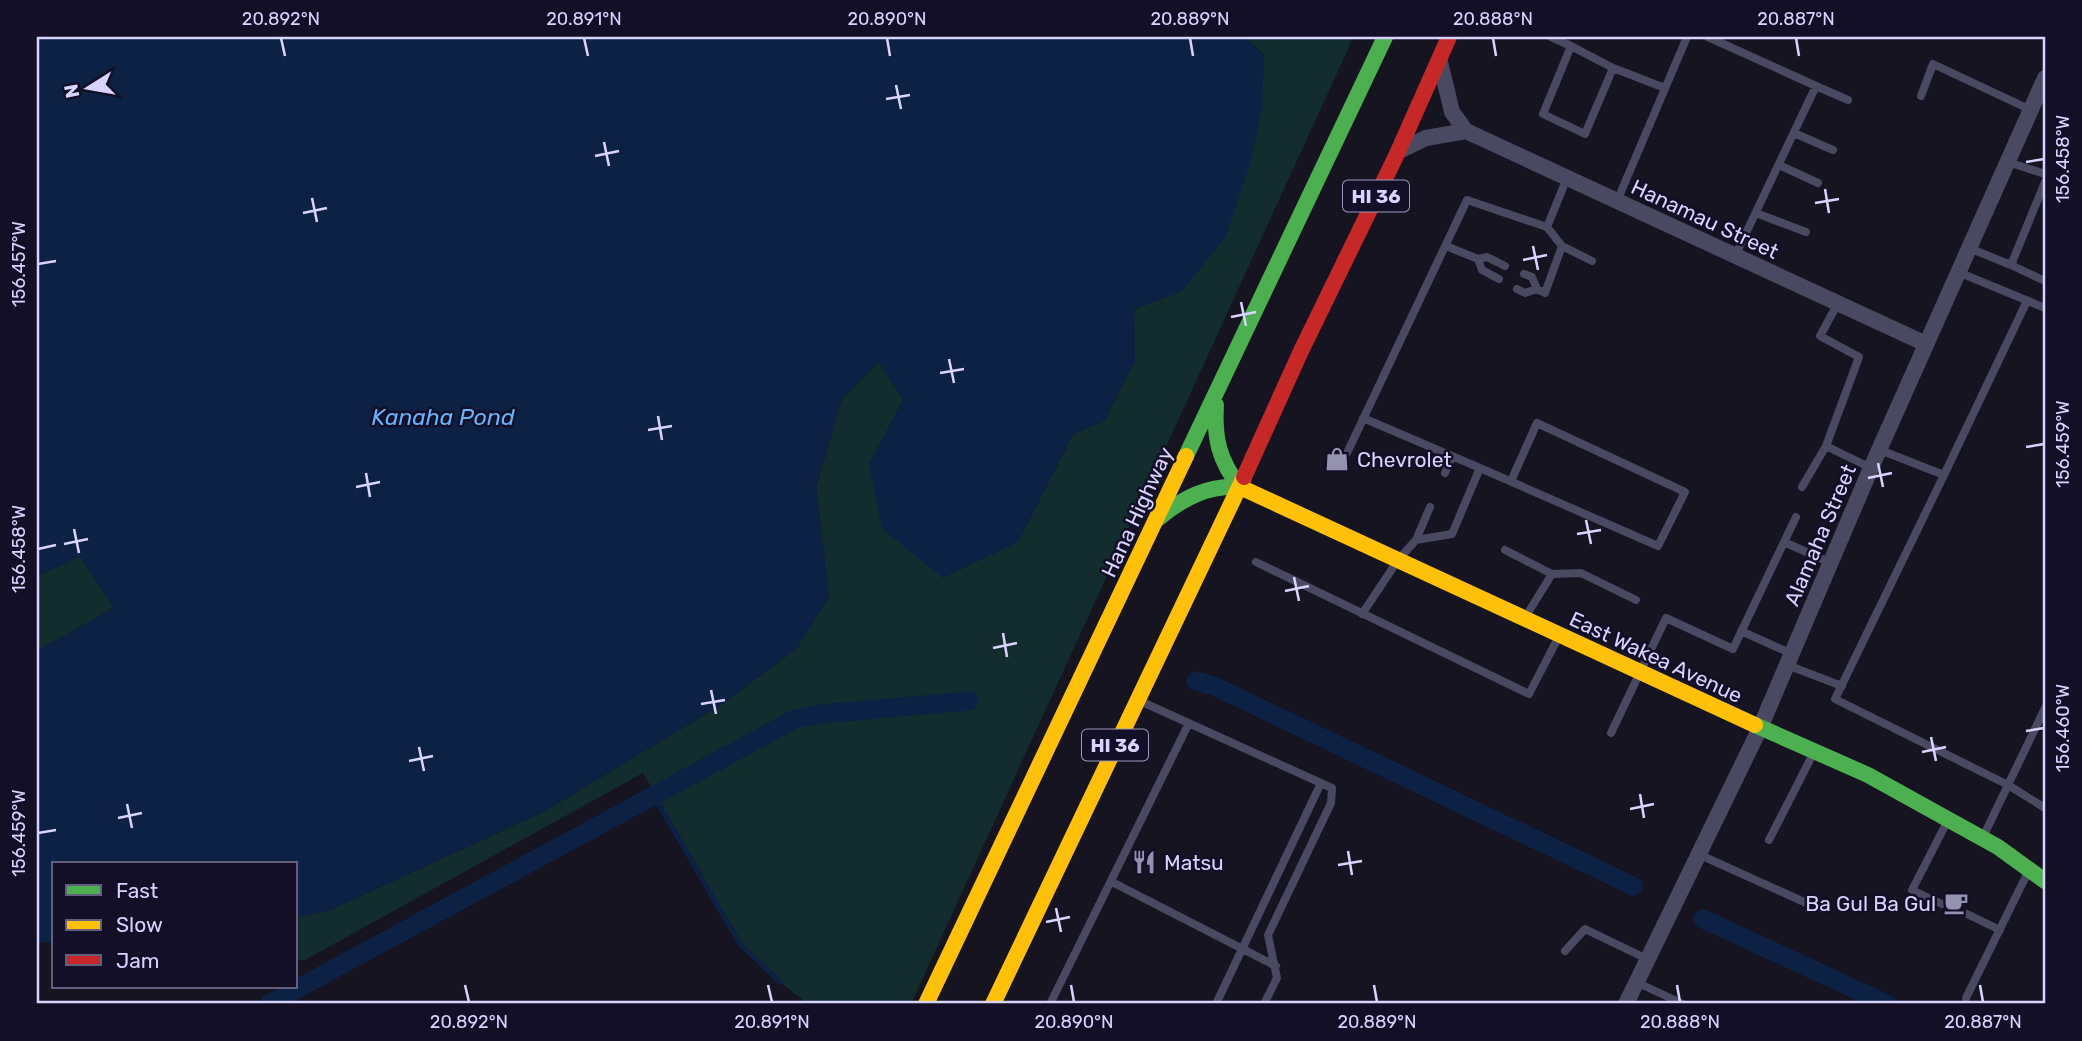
<svg xmlns="http://www.w3.org/2000/svg" width="2082" height="1041" font-family="Rubik,sans-serif">
<style>
.green{fill:#132c2d}
.water{fill:#0d2144}
.lines{fill:none;stroke-linecap:round;stroke-linejoin:round}
.stream{stroke:#0d2144;stroke-width:5}
.canal{stroke:#0d2144;stroke-width:19}
.lane{stroke:#4a4962;stroke-width:8}
.street{stroke:#4a4962;stroke-width:16}
.fast{stroke:#4caf50;stroke-width:16}
.slow{stroke:#ffc107;stroke-width:16}
.jam{stroke:#c62828;stroke-width:16}
.ticks{fill:none;stroke:#d9d4ff;stroke-width:2.5}
.labels{text-anchor:middle;dominant-baseline:central;stroke-width:5;stroke-linejoin:round;paint-order:stroke}
.shield{fill:#130f26;stroke:#9e99be;stroke-width:2}
.shield-label{font-size:19px;font-weight:bold;fill:#d9d4ff}
.street-label{font-size:21px;fill:#d9d4ff;stroke:#130f26}
.poi-label{font-size:21px;fill:#d9d4ff;stroke:#130f26;text-anchor:start}
.water-label{font-size:23px;font-style:italic;fill:#62b6ff;stroke:#130f26}
.neatline{fill:none;stroke:#d9d4ff;stroke-width:2.5}
.ticks-label{font-size:18px;text-anchor:middle;fill:#d9d4ff}
</style>
<rect width="100%" height="100%" fill="#161421"/>
<path class="green" d="M1245 37H1352L1349 47 911 1004H808L780 982 740 944 643 773 305 960 296 961V917L328 911 545 811 722 704 796 649 829 597 816 487 842 399 880 361 903 400 870 464 1018 542 1073 434 1104 421 1135 361 1134 309 1182 291 1264 55Z
M80 556 114 608 37 651V576Z"/>
<path class="water" d="M37 37H1245L1264 55 1262 107 1251 161 1226 236 1182 291 1134 309 1135 361 1104 421 1073 434 1018 542 943 578 882 529 869 464 903 400 879 362 842 399 816 486 829 597 796 649 722 704 545 811 328 911 296 917V864H54V943L37 942V651L114 608 80 557 37 576Z"/>
<g class="lines">
<path class="stream" d="M654 796 740 944 780 982"/>
<path class="canal" d="M1196 681 1214 686 1633 886
M1703 919 1887 1004
M269 1004 795 719 821 714 969 701"/>
<path class="lane" d="M1551 37 1571 46 1543 114 1585 134 1613 68 1665 88
M1708 37 1816 86
M1571 46 1613 68
M1921 96 1933 64 2031 110
M1794 133 1833 150
M2008 162 2045 174
M1779 165 1818 183
M1617 201 1687 37
M1756 213 1806 232
M1446 246 1478 259 1482 270 1499 279
M1562 246 1592 261
M1969 248 2011 265 2045 182
M1735 256 1816 86 1848 100
M1478 259 1487 257 1505 266
M2011 265 2045 281
M1958 272 2045 308
M1517 289 1525 293 1537 289 1532 277 1524 274
M1537 289 1545 293 1562 246 1547 227
M1826 446 1871 468
M1880 450 1944 475 1835 699 2008 785 2045 808
M1347 453 1467 200 1547 227 1567 178
M1480 468 1658 546 1685 492 1537 423 1511 481
M1445 473 1452 456
M1944 475 2027 301
M1802 487 1826 446 1859 357 1820 336 1838 303
M1416 540 1430 507
M1784 542 1831 563
M1505 550 1552 574 1526 616
M1256 562 1529 694 1558 638
M1552 574 1581 573 1636 600
M1362 614 1398 560 1416 540 1452 534 1480 468 1363 418
M1741 631 1792 654
M1787 665 1842 686
M1140 701 1332 788 1331 803 1268 935 1277 978 1264 1004
M1611 733 1666 618 1733 649 1796 517
M1984 835 2045 708
M1769 840 1813 754
M1698 854 1804 902
M1112 882 1276 966
M1942 904 1912 890 1947 822
M1967 914 2000 930
M1565 951 1585 929 1647 959
M1636 982 1683 1004
M1966 998 2028 872
M1050 1004 1189 723
M1216 1004 1321 783"/>
<path class="street" d="M1440 62 1452 112 1466 131 1926 344
M1399 151 1426 138 1466 131
M1626 1004 1760 728 1871 468 2045 78"/>
<path class="fast" d="M1216 405C1214 438 1219 461 1240 487
M1186 456 1385 37
M1159 518C1183 498 1208 485 1240 487
M1755 725 1868 775 1998 847 2045 881"/>
<path class="slow" d="M1240 487 1755 725
M926 1004 1186 456
M993 1004 1244 477"/>
<path class="jam" d="M1244 477 1301 351 1396 156 1449 37"/>
</g>
<path class="ticks" d="M281 38 285 56M584 38 588 56M887 38 890 56M1190 38 1193 56M1493 38 1496 56M1796 38 1799 56M896 85 901 109M886 99 910 95M604 142 609 166M595 156 619 151M2026 162 2044 159M1825 189 1829 213M312 198 317 222M1815 203 1839 199M303 213 327 208M1533 246 1538 270M1523 260 1547 255M38 264 56 261M1241 302 1246 326M1231 317 1256 312M949 359 954 383M940 373 964 369M658 416 662 440M648 430 672 426M2026 447 2044 444M1878 463 1883 487M366 473 370 497M1868 478 1892 473M356 487 380 482M1586 520 1591 544M74 529 79 553M1577 534 1601 530M64 544 88 539M38 549 56 545M1294 577 1299 601M1285 591 1309 586M1003 633 1007 657M993 648 1017 643M711 690 716 714M701 704 725 700M2026 731 2044 728M1931 737 1936 761M419 747 424 771M1922 752 1946 747M409 761 433 756M1640 794 1644 818M127 804 132 828M1630 809 1654 804M118 818 142 813M38 833 56 830M1348 851 1352 875M1338 865 1362 861M1056 908 1061 932M1046 922 1070 917M465 985 469 1002M768 985 772 1002M1071 985 1074 1002M1374 985 1377 1002M1677 985 1680 1002M1980 985 1983 1002"/>
<defs>
<g id="shop-bare" transform="scale(1.89)"><path d="M-5-2.5h2.3a2.7 3.5 0 0 1 5.4 0H5L5.5 6h-11ZM-1.5-2.5h3a1.5 2.3 0 0 0-3 0Z" fill="#9591b1" stroke="#130f26" stroke-width="2.5" paint-order="stroke"/></g>
<g id="restaurant-bare" transform="scale(1.89)"><path d="M-5-6h1v4h1v-4h1v4h1v-4h1v5L-1.5 .5V6h-2V.5L-5-1ZM5-6V6H3V1.5H1.5Q1.5-4 5-6Z" fill="#9591b1" stroke="#130f26" stroke-width="2.5" paint-order="stroke"/></g>
<g id="cafe-bare" transform="scale(1.89)"><path d="M-5.5-4.5H6V0H3Q3 3.5 0 3.5H-2.5Q-5.5 3.5-5.5 0ZM3-3.2v2h1.7v-2ZM-6 4.5H4V6H-6Z" fill="#9591b1" stroke="#130f26" stroke-width="2.5" paint-order="stroke"/></g>
</defs>
<g fill-rule="evenodd">
<use href="#shop-bare" x="1337" y="459"/>
<use href="#restaurant-bare" x="1144" y="862"/>
<use href="#cafe-bare" x="1956" y="903"/>
</g>
<g class="labels">
<g class="shield">
<rect x="1343" y="180.5" width="66" height="31" rx="5"/>
<rect x="1082" y="729.5" width="66" height="31" rx="5"/>
</g>
<g class="shield-label">
<text x="1376" y="196">HI 36</text>
<text x="1115" y="745">HI 36</text>
</g>
<g class="street-label">
<text transform="translate(1705 219) rotate(25)">Hanamau Street</text>
<text transform="translate(1137 512) rotate(-65)">Hana Highway</text>
<text transform="translate(1820 535) rotate(-67)">Alamaha Street</text>
<text transform="translate(1656 657) rotate(25)">East Wakea Avenue</text>
</g>
<g class="poi-label">
<text x="1357" y="459">Chevrolet</text>
<text x="1164" y="862">Matsu</text>
<text x="1936" y="903" text-anchor="end">Ba Gul Ba Gul</text>
</g>
<g class="water-label">
<text x="443" y="417">Kanaha Pond</text>
</g>
</g>
<rect width="2082" height="1041" fill="none" stroke="#130f26" stroke-width="77"/>
<rect x="52" y="862" width="245" height="126" fill="#130f26" stroke="#625e7d" stroke-width="2"/>
<rect x="66" y="885" width="35" height="10" fill="#4caf50" stroke="#625e7d" stroke-width="2"/>
<text x="116" y="898" font-size="21" fill="#d9d4ff">Fast</text>
<rect x="66" y="920" width="35" height="10" fill="#ffc107" stroke="#625e7d" stroke-width="2"/>
<text x="116" y="932" font-size="21" fill="#d9d4ff">Slow</text>
<rect x="66" y="955" width="35" height="10" fill="#c62828" stroke="#625e7d" stroke-width="2"/>
<text x="116" y="968" font-size="21" fill="#d9d4ff">Jam</text>
<g transform="translate(88 88) rotate(259)" stroke="#130f26" stroke-width="5" paint-order="stroke">
<path d="M0-5L12 26L0 18L-12 26Z" fill="#d9d4ff"/>
<text y="-10" font-size="19" font-weight="bold" text-anchor="middle" fill="#d9d4ff">N</text>
</g>
<rect x="38" y="38" width="2006" height="964" class="neatline"/>
<g class="ticks-label">
<text x="281" y="25">20.892°N</text>
<text x="584" y="25">20.891°N</text>
<text x="887" y="25">20.890°N</text>
<text x="1190" y="25">20.889°N</text>
<text x="1493" y="25">20.888°N</text>
<text x="1796" y="25">20.887°N</text>
<text transform="translate(2063 159) rotate(-90)" y="6">156.458°W</text>
<text transform="translate(19 264) rotate(-90)" y="6">156.457°W</text>
<text transform="translate(2063 444) rotate(-90)" y="6">156.459°W</text>
<text transform="translate(19 549) rotate(-90)" y="6">156.458°W</text>
<text transform="translate(2063 728) rotate(-90)" y="6">156.460°W</text>
<text transform="translate(19 833) rotate(-90)" y="6">156.459°W</text>
<text x="469" y="1028">20.892°N</text>
<text x="772" y="1028">20.891°N</text>
<text x="1074" y="1028">20.890°N</text>
<text x="1377" y="1028">20.889°N</text>
<text x="1680" y="1028">20.888°N</text>
<text x="1983" y="1028">20.887°N</text>
</g>
</svg>
